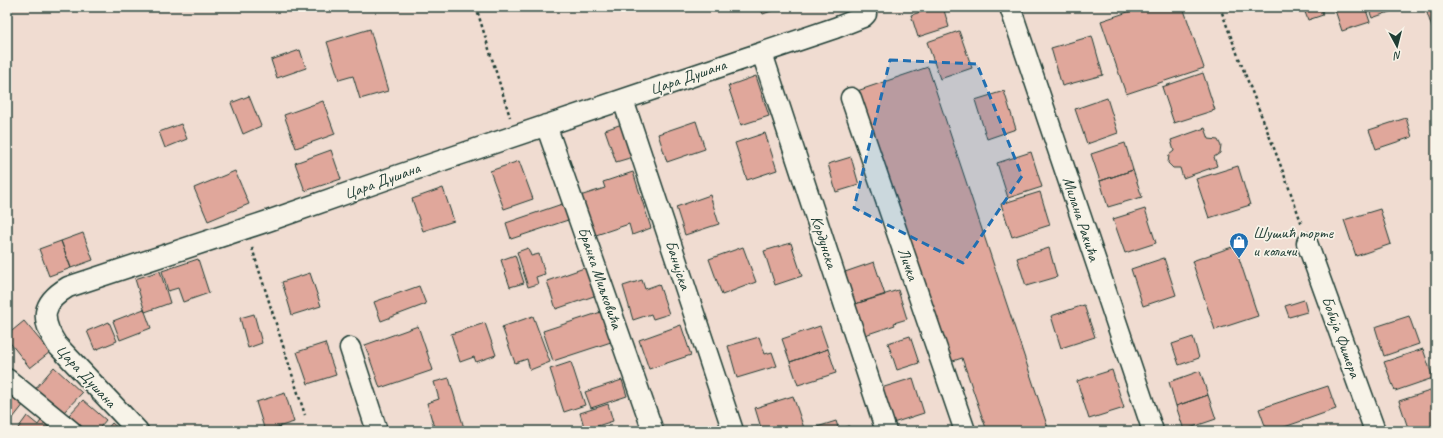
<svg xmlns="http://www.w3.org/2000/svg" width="1443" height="438" font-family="Caveat,sans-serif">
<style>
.building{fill:#e0a79b;stroke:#1f3d34}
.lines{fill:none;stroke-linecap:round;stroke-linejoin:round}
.minor-casing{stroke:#1f3d34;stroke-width:23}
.path{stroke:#1f3d34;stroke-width:2.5;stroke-dasharray:3 3;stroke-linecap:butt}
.minor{stroke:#f7f3e8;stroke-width:20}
.marked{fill:#1f6fb2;fill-opacity:0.2;stroke:#1f6fb2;stroke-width:3;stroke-dasharray:8 5;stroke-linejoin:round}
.labels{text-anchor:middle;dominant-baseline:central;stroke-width:3.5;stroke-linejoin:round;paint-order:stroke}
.street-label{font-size:16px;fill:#1f3d34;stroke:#f7f3e8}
.poi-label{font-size:16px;fill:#1f3d34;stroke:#f7f3e8;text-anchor:start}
</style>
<rect width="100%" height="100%" fill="#f0dcd1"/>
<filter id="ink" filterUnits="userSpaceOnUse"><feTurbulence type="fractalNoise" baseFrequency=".025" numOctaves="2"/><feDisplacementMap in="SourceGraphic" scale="8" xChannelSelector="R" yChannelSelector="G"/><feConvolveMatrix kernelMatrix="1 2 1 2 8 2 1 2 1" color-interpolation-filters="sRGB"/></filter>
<g filter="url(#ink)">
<path class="building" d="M760 7H782L763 14Z
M937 7H943L949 27 918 37 911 15Z
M1143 7H1183L1204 68 1126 94 1101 21Z
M1303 7H1321L1323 15 1308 20Z
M1334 7H1365L1370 22 1342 31Z
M1368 7H1394L1395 10 1372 18Z
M1425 7H1436V39Z
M370 29 388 91 360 99 353 76 339 80 327 42Z
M959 31 972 68 940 79 927 42Z
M1092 36 1103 75 1062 86 1051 48Z
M300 50 306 68 277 78 271 60Z
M928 67 1049 431H987L962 358 947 363 857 91Z
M1203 73 1215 110 1174 123 1162 87Z
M756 76 769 116 741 125 728 86Z
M1004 91 1016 129 987 139 975 100Z
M249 96 261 126 243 134 231 103Z
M1107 98 1118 133 1087 144 1075 109Z
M323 101 335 134 296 148 284 115Z
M1406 118 1412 137 1376 149 1369 130Z
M696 121 705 149 667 162 658 134Z
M181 124 187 139 165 148 159 132Z
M622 124 633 157 616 162 605 130Z
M1205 128 1209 139 1218 140 1221 146 1220 153 1214 157 1217 166 1183 178 1180 168H1173L1168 163 1169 155 1174 151 1171 140Z
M765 133 777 170 747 180 735 143Z
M1125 143 1133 170 1100 181 1091 154Z
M331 150 341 179 305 191 295 163Z
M1031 152 1042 187 1008 198 997 163Z
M851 157 859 185 836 192 828 164Z
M519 161 533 199 504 209 490 171Z
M1238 166 1250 205 1209 218 1196 179Z
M1133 170 1142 197 1108 207 1100 181Z
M235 171 249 204 208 221 194 188Z
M633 172 651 228 632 235 629 224 593 236 580 196 605 188 603 182Z
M443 188 454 221 423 231 412 199Z
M1040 192 1050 225 1012 237 1001 204Z
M710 195 719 224 685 235 676 207Z
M565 203 571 219 511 239 506 223Z
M1145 209 1156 243 1125 253 1113 219Z
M1380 209 1391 244 1356 256 1344 220Z
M83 233 93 260 71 268 61 241Z
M61 241 71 268 49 276 39 249Z
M791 243 802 276 775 285 764 251Z
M1235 246 1258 316 1215 330 1192 261Z
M743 247 756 282 722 295 709 259Z
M528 248 531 256 539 254 545 274 536 277 538 284 528 287 517 252Z
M1049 248 1057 277 1026 286 1017 258Z
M515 255 524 283 510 287 501 260Z
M1164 258 1176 295 1143 306 1131 269Z
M198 259 209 293 183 302 178 288 168 291 162 271Z
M874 262 885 295 855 304 845 272Z
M587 267 597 295 556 309 547 281Z
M160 271 170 303 145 312 135 279Z
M310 273 321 306 292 315 282 282Z
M642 280 645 289 659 284 669 314 653 319 651 314 633 320 623 286Z
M419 286 426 304 381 321 374 302Z
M898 290 907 319 894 323 895 325 865 335 855 304Z
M1304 300 1307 312 1289 317 1285 306Z
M1084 305 1095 337 1061 348 1051 316Z
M144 309 151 328 120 340 113 321Z
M601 312 611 342 553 361 543 331Z
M254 314 262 343 248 348 240 318Z
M533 316 550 362 530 370 527 359 515 363 502 327Z
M1409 316 1419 344 1384 356 1375 327Z
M24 321 50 352 30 368 7 339V335Z
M109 322 117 341 95 350 87 331Z
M485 323 496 355 476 362 474 357 460 362 451 334Z
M681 325 691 355 649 369 639 340Z
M418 326 433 370 380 388 365 345Z
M820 326 828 349 790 362 782 339Z
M910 336 919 363 897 370 888 343Z
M759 337 765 354 772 352 777 366 737 378 728 346Z
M1193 337 1199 358 1179 365 1172 344Z
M325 343 336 375 308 384 297 352Z
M828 349 836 373 798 385 790 362Z
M1423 349 1433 378 1395 391 1384 362Z
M571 362 585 405 564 412 550 369Z
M54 367 82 393 62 414 35 389Z
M1112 370 1124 408 1089 419 1077 381Z
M1200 371 1208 395 1176 406 1169 382Z
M449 378 464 428 452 431H435L427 403 439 399 434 382Z
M913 378 924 413 893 423 881 388Z
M622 380 627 396 591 408 585 392Z
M1328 386 1336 409 1273 431H1267L1259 409Z
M1436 389V429L1409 431 1399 401Z
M7 391 24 404 13 418 7 413Z
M285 393 294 422 265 431 256 402Z
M1208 395 1216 419 1184 430 1176 406Z
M793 396 805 431H762L755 408Z
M83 400 106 420 97 431H87L69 415Z
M608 404 613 421 585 430 580 413Z
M27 416 38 425 42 419 52 426 49 431H16Z
M836 421 839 430 849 426 851 431H815L814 428Z
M112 423 121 431H105Z
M608 427 609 431H596Z"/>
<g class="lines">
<g class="minor-casing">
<path id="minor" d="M1010 7 1153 431
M762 53 886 431
M851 98 965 431
M623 100 733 431
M546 125 653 431
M1307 243 1375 431
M350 348 377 431
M7 379 71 431
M138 431 57 345C40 319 41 303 68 287L268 221 396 176 835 28 863 17 866 14V7"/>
</g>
<path class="path" d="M476 7 510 117
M1220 7C1246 80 1277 151 1302 225
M252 248 305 415"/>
<use href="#minor" class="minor"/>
</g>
</g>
<path class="marked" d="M890 60 977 64 1022 176 963 263 854 208Z"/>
<defs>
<g id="shop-pin" transform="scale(1)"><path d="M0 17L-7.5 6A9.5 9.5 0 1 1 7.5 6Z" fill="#1f6fb2" stroke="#f7f3e8"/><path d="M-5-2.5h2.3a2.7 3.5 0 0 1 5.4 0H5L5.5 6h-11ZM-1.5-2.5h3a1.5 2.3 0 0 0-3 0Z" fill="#fff"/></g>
</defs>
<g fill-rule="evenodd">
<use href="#shop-pin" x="1239" y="242"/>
</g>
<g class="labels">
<g class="street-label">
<text transform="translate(688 77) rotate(-19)">Цара Душана</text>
<text transform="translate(382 181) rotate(-20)">Цара Душана</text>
<text transform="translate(1081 219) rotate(72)">Милана Ракића</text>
<text transform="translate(824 242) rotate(72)">Кордунска</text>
<text transform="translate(908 264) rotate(71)">Личка</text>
<text transform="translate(678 265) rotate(72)">Банијска</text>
<text transform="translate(600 278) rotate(71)">Бранка Миљковића</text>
<text transform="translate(1341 337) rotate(70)">Бобија Фишера</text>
<text transform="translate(86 376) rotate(47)">Цара Душана</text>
</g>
<g class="poi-label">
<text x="1253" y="233">Шушић торте<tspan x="1253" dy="18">и колачи</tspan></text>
</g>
</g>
<rect width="1443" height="438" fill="none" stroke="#f7f3e8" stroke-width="24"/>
<rect x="12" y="12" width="1419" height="414" fill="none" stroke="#1f3d34" stroke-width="1.5" filter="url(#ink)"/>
<g transform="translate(1397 46) rotate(173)" stroke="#f7f3e8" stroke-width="3" paint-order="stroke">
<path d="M0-3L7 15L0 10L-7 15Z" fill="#1f3d34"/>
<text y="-6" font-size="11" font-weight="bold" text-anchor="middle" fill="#1f3d34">N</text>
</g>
</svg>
